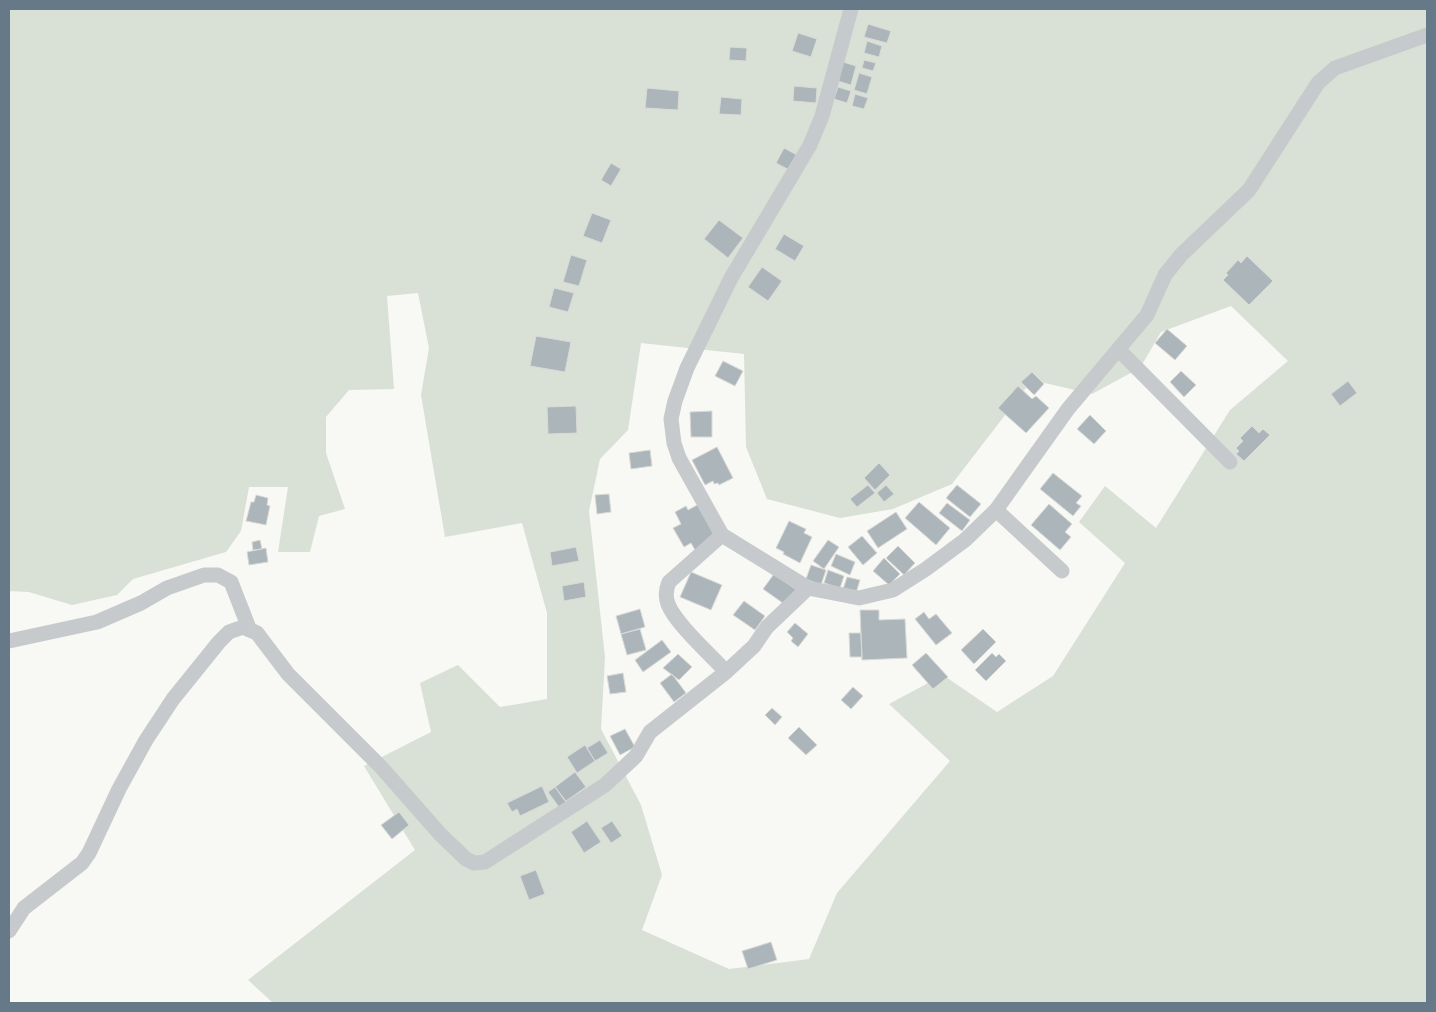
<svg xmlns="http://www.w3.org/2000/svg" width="1436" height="1012" font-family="Roboto,sans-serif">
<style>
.green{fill:#d9e0d6;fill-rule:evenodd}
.building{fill:#acb5ba;stroke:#dadad7}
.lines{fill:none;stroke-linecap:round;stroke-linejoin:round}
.minor{stroke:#c6cacd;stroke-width:15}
</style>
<rect width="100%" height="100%" fill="#f8f8f5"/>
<path class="green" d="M9 9H1427V1003H273L248 980 415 850 364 766 431 732 420 683 458 665 500 707 547 699V613L522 523 445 537 421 395 429 348 418 293 387 296 394 389 349 390 326 417V453L345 509 319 516 310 552H278L288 487H249L241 531 226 552 133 579 117 595 72 605 29 592 9 591ZM1231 306 1288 361 1230 410 1156 528 1105 486 1079 522 1125 563 1053 676 997 712 943 675 889 704 950 761 837 893 809 959 729 969 642 930 662 875 641 805 601 729 605 657 589 511 600 459 628 430 641 343 744 354 746 447 767 499 840 518 893 509 952 484 1032 380 1092 394 1140 368 1161 332Z"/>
<path class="building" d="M868 24 891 31 887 43 864 37Z
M798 33 817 39 811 57 792 51Z
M867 41 882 46 879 57 864 53Z
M730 47 747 48 746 61 729 60Z
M864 60 876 63 873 71 862 68Z
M840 61 856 66 851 85 834 80Z
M859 73 872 77 867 94 854 90Z
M794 86 817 88 816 103 793 101Z
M838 87 851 91 847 103 834 99Z
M647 88 679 91 678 110 645 108Z
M855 94 868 98 864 109 852 106Z
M721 97 742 99 741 115 719 114Z
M784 148 799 156 791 171 776 163Z
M611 163 621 169 611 186 601 180Z
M592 213 611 220 602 243 583 236Z
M719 220 743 238 728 258 704 239Z
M784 234 804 246 795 261 775 249Z
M571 255 587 260 579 286 563 282Z
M1247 256 1273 281 1249 305 1223 280 1228 275 1226 273 1238 260 1241 263Z
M762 267 782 281 768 301 748 287Z
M554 288 574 293 568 312 549 307Z
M1167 329 1187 346 1175 360 1155 343Z
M536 336 571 342 565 372 530 366Z
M723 361 743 371 735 386 715 376Z
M1181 371 1196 385 1184 397 1170 382Z
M1032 372 1044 384 1034 395 1021 382Z
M1348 381 1357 393 1340 406 1331 394Z
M1018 386 1032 399 1036 396 1049 408 1026 433 998 408Z
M576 406 577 433 548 434 547 407Z
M712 411V437H691L690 412Z
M1090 415 1106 431 1094 444 1077 429Z
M1252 426 1259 433 1263 429 1270 435 1244 461 1236 454 1239 451 1236 448 1243 441 1240 438Z
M717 447 733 478 719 485 718 483 714 484 713 481 705 485 692 460Z
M650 450 652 466 631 469 629 453Z
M879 463 890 475 875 490 864 478Z
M1053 473 1082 496 1076 503 1081 506 1073 516 1040 489Z
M868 485 875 493 857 507 850 499Z
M886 485 894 494 884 502 877 493Z
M957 485 981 504 970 517 946 498Z
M609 494 611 512 597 514 595 495Z
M256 495 268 498 267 505 270 506 266 525 246 521 251 502H254Z
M919 502 950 528 936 545 905 518Z
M947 503 970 520 962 531 939 513Z
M699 504 718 538 695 550 691 543 684 547 673 528 681 524 675 512 686 506 688 510Z
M1049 504 1072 524 1065 532 1071 537 1060 550 1031 525Z
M896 512 907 529 878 548 867 531Z
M789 521 806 529 804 533 812 537 800 563 783 554 784 552 776 548Z
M862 536 877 553 863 565 848 547Z
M260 540 262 549 253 550 252 542Z
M828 540 839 547 824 569 813 561Z
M898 546 915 563 904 575 886 558Z
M576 547 579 561 552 566 550 552Z
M266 548 268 562 249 565 247 552Z
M836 554 855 562 850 575 831 566Z
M884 558 900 574 889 585 873 571Z
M811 565 826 570 821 585 806 579Z
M828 570 844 576 840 588 824 583Z
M691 572 722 585 711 610 680 597Z
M774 574 798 591 787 606 763 589Z
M847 577 860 580 856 593 843 589Z
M584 582 586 597 564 601 562 586Z
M744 601 765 616 755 630 733 615Z
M640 609 645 627 621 634 616 616Z
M860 610H879V620L905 619 907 658 862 660Z
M924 612 929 619 936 614 952 633 936 645 915 619Z
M795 623 808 634 798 647 791 641 793 638 787 632Z
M640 629 646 650 627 655 621 634Z
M983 629 996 642 974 664 961 650Z
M849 633H861L862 657H850Z
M662 640 671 652 643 672 635 660Z
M926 653 948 677 933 689 912 665Z
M992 653 996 657 999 654 1006 661 986 681 975 670Z
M678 654 692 667 679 680 663 668Z
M623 673 626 692 610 694 607 676Z
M672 674 686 693 674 702 660 683Z
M853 687 863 696 851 709 841 700Z
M772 708 782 717 775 725 765 715Z
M799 727 817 745 806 755 788 738Z
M625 729 635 747 620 755 610 736Z
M600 740 608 753 595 761 587 748Z
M585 745 595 761 577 773 567 757Z
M575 772 586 787 566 801 555 787Z
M542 786 549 802 520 816 517 809 512 812 507 803Z
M555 787 568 805 561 810 548 792Z
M399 812 409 825 392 839 381 825Z
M587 821 601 842 584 853 571 832Z
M612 821 622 836 611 843 601 828Z
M536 870 545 894 529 900 520 876Z
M771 942 777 960 748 969 742 951Z"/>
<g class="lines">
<path class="minor" d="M851 9 822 116 810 145 731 278 687 368 675 401 671 419 674 443 679 458 722 535 808 588 859 598 893 590 926 569 965 540 996 510 1068 409 1147 315 1165 275 1181 255 1249 190 1318 83 1335 68 1427 35
M1118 349 1230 462
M996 510 1062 571
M722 535 669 582C666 589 665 596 668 604 675 623 712 656 726 672
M9 641 97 622 141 603 167 588 204 575H218L231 582 249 628
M9 931 24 908 82 863 89 853 119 789 146 740 173 699 219 642 229 632 243 627 257 633 288 674 381 767 440 834 466 859 474 863 485 862 605 785 636 756 650 732 726 672 754 646 767 627 808 588"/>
</g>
<rect width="1436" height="1012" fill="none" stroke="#657988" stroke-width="20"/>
</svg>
